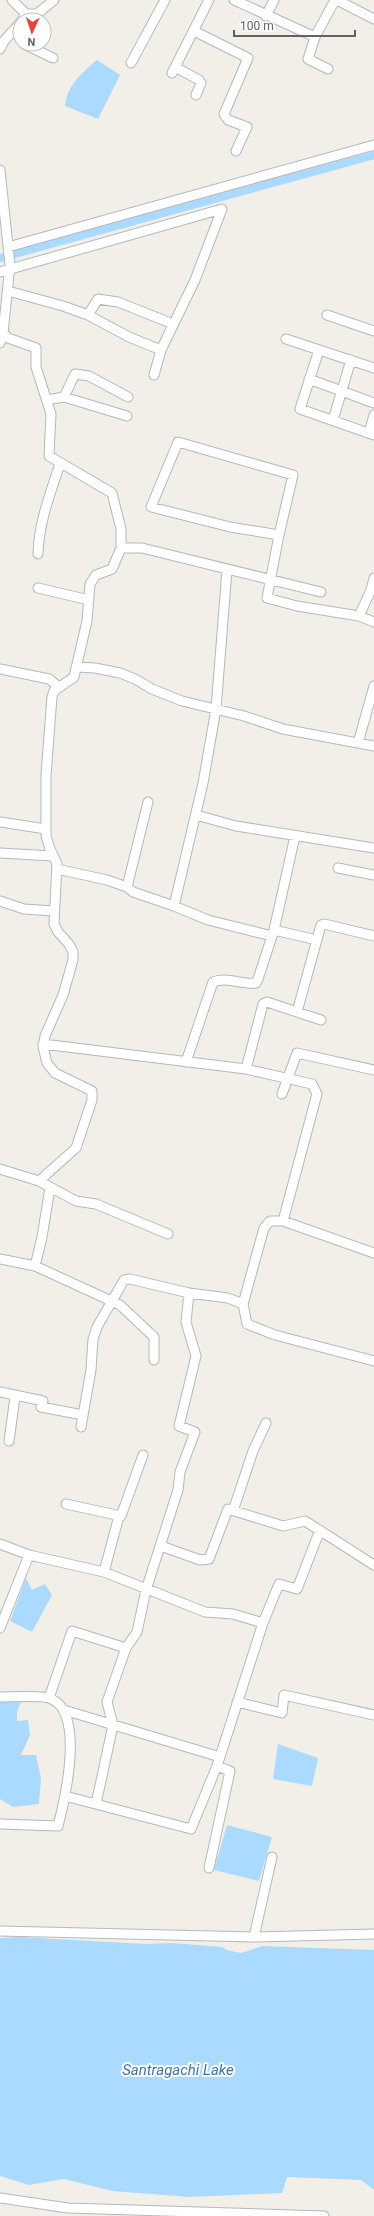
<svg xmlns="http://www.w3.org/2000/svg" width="374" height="2216" font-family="Roboto,sans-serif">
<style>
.water{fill:#aadaff}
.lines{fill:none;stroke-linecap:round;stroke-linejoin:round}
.canal{stroke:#aadaff;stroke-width:8}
.street-casing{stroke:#b5b8bc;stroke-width:11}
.street{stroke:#fff;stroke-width:9}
.labels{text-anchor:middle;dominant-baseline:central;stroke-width:4;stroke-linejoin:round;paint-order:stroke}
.water-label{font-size:15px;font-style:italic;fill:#4174aa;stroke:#fff}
</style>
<rect width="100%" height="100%" fill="#f1efe8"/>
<path class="water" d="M97 60 120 75 98 119 65 106C67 85 82 73 97 60Z
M26 1578 32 1590 45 1584 52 1595 32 1632 10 1621Z
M0 1695 22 1699 17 1712V1721L28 1720 30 1735 21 1755H36L41 1778 39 1804 13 1807 0 1799Z
M278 1744 318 1758 312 1786 273 1779Z
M227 1825 272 1837 259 1881 214 1870Z
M19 1937 146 1944 172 1943 222 1947 227 1950 241 1953 263 1946 374 1950V2190L361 2180 287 2177 282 2193 189 2197 113 2191 64 2179 29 2185 0 2176V1938Z"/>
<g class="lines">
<path class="canal" d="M0 258 374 155"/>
<g class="street-casing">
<path id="street" d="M12 0 26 14
M234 0 315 37
M337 0 374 19
M266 16 274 0
M22 20 26 14H37L54 0
M194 31 248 58 224 114 228 120 247 127 236 151
M24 44 53 58
M0 49 4 41 20 23
M131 63 165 0
M175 67 199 80 201 83 196 95
M328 69 308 59 315 37 335 0
M172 73 209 0
M0 170 10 265 3 333 0 343
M8 247 374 145
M0 272 222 209 195 280 161 350 154 375
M8 291 63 306 88 315 129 337 161 350
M88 315 98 299 118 302 173 324
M327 315 374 331
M3 333 8 338 36 348V367L51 414 49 456 112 493 121 529V548L112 569 96 575 90 584 87 621 74 677 54 691 52 697 46 775V836L50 849 57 864 54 924 58 932 69 944 73 952V960L63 995 45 1036 43 1047 47 1063 55 1073 92 1091V1100L76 1148 39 1181
M286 339 374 368
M319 350 300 409 374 435
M309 379 374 403
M64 397 75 374 89 376 128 397
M47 400 64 397 127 416
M333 420 351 360
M369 433 374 415
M279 535 230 527 151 507 178 442 293 475 279 535 267 598 297 606 359 616 374 622
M121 548H142L321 592
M38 554C39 522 50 494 60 464
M38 588 89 600
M359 616 371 590 374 578
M77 667 95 668 120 673 135 679 152 689 182 701 244 716 283 729 374 746
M0 669 49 679 59 687
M358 743 374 686
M196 815 236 826 374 848
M0 822 46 829
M0 853 53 856
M338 868 374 875
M57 869 107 880 127 887 133 892 174 906 208 920 272 936
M127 887 148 802
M0 901 24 909 53 911
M174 906 203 783 216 709 227 570
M274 930 317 940
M297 1012 321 925 324 924 374 936
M43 1044 246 1069 312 1084 317 1094 283 1221
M186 1062 213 982C227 976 241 985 256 983L258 979 274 930 295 836
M246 1069 263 1004 267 1002 321 1020
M282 1094 297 1053 374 1070
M0 1169 39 1181 76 1201 96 1204 168 1234
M374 1253 283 1221H270L264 1228 243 1304 247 1324 275 1335 374 1361
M0 1259 35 1266 120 1305 154 1337V1360
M35 1266 42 1237 50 1188
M0 1392 43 1401 41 1407 83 1415
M81 1427 91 1370 93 1339 97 1327 124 1280 130 1279 189 1293 228 1298 243 1304
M9 1441 15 1397
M66 1504 121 1516 143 1455
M233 1511 253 1451 266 1423
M0 1544 29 1555 104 1572 205 1612 233 1614 263 1623
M161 1546 200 1560 209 1559 228 1509 283 1526 305 1521 374 1565
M104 1572 119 1516
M0 1628 29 1555
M126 1648 137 1632 146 1590 178 1490 180 1472 195 1432 179 1426 196 1356 186 1322 189 1293
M0 1697C11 1697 40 1695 49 1698 86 1710 65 1799 58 1826L0 1824
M49 1698 72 1631 126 1648 107 1702 113 1725 96 1804
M237 1702 282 1713 284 1695 374 1715
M64 1710 220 1757
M65 1796 191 1829 217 1766 263 1623 279 1584 297 1589 320 1530
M209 1868 230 1771 217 1766
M0 1931 254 1937 374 1934
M254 1937 272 1857
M0 2198 68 2208 324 2216"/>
</g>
<use href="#street" class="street"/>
</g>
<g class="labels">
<g class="water-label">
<text x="178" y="2070">Santragachi Lake</text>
</g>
</g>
<g transform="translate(32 32) rotate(183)"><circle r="19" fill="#ffffff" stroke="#bfc1c3"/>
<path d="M0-3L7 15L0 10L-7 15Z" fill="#ea4335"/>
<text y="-6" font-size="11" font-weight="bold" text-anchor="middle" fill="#5f6368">N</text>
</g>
<path d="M234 30v6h121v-6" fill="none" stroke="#5f6368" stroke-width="2"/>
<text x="240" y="30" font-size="12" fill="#5f6368" stroke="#ffffff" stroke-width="3" paint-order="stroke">100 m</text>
</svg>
